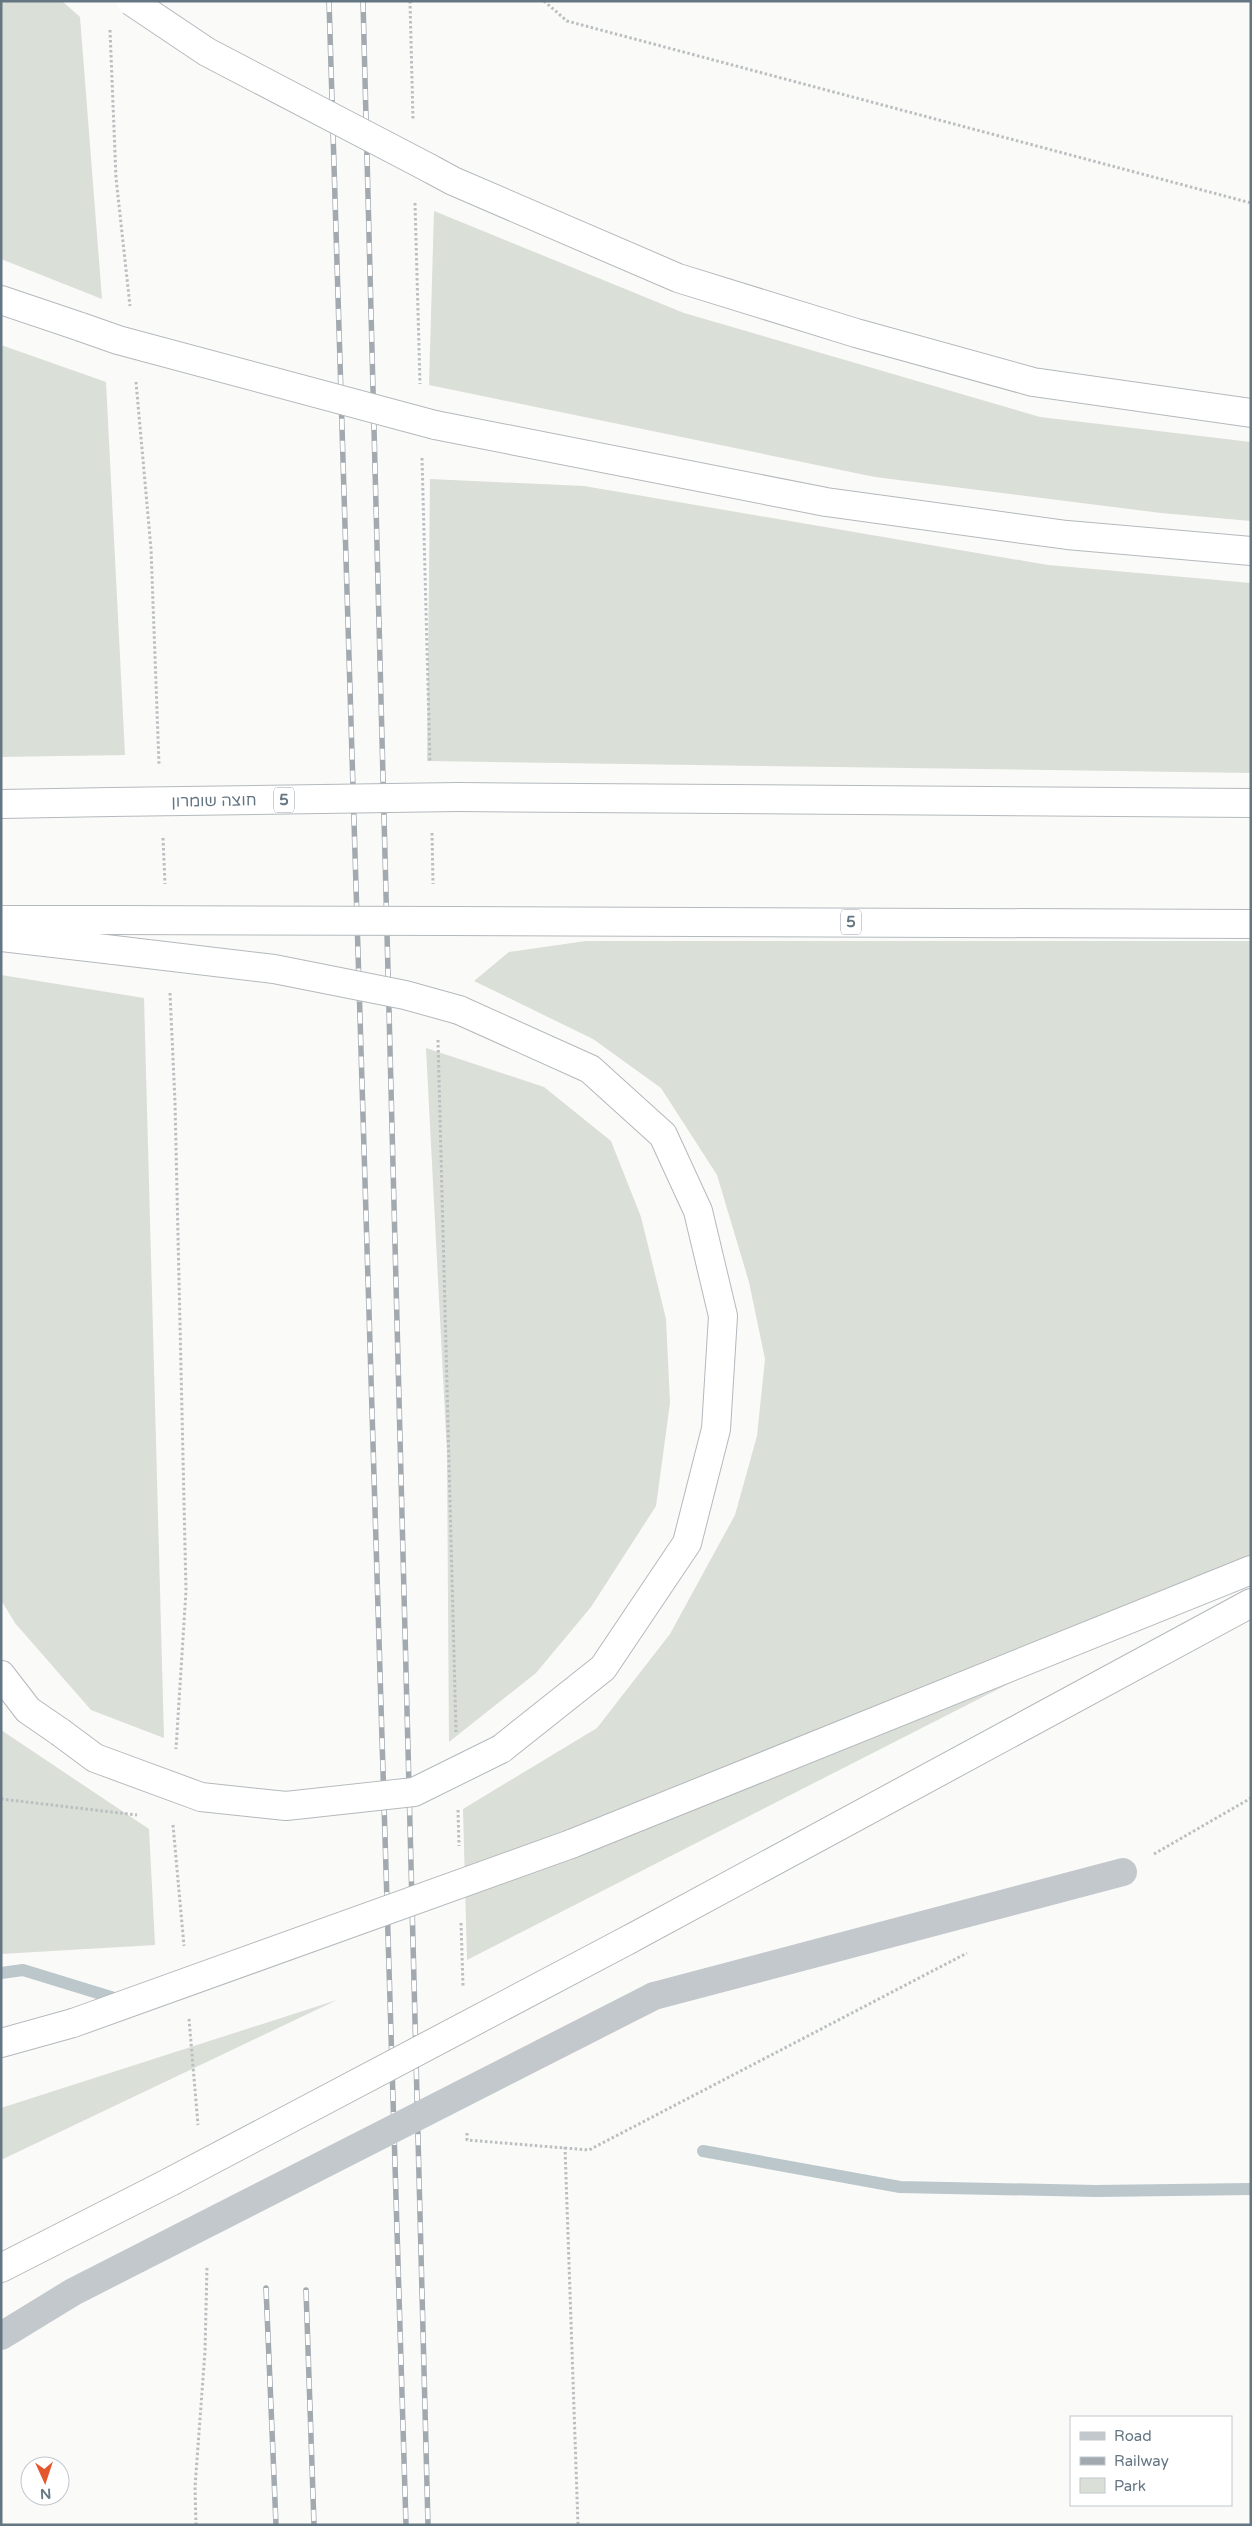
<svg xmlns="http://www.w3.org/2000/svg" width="1252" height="2526" font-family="'Varela Round','Noto Sans Hebrew',sans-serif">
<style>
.green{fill:#dadfd7}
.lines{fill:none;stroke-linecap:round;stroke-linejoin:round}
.stream{stroke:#bbc7cb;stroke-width:12}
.highway-casing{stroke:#b4b9bd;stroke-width:30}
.path{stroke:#bbbfc2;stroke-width:3;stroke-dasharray:2.5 2.5;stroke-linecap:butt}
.minor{stroke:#c3c8cc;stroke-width:28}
.highway{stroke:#fff;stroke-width:28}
.rail-casing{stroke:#a2aab0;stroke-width:5.5}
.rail{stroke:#fff;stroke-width:4;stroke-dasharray:11;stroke-linecap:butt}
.highway-bridge-casing{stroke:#b4b9bd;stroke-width:30;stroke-linecap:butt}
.minor-bridge{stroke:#c3c8cc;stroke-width:28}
.highway-bridge{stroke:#fff;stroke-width:28}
.labels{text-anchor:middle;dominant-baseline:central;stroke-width:5;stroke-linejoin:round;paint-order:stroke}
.shield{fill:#fff;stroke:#939fa8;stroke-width:1}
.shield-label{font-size:15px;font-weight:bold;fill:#657683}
.street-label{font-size:16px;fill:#657683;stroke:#fff}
</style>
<rect width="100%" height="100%" fill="#fafaf8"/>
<path class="green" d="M1 1H62L80 17 102 299 1 259Z
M434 211 684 313 1040 417 1251 442V521L1161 513 875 477 429 385Z
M1 345 106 382 125 755 1 757Z
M430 479 584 486 1048 565 1251 583V773L427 761Z
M586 941H1251V1560L467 1960 463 1809 597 1728 670 1634 735 1515 757 1436 765 1359 749 1282 717 1175 661 1088 593 1039 474 981 509 952Z
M1 975 144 998 164 1738 91 1710 15 1623 1 1600Z
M426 1048 544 1087 611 1141 641 1217 666 1319 670 1403 656 1506 591 1607 536 1673 449 1742 447 1453Z
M1 1730 149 1829 155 1945 1 1954Z
M337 2000 1 2160V2108Z"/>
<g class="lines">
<path class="stream" d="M1 1973 23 1970 124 2001
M703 2151 900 2187 1096 2191 1251 2189"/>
<g class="highway-casing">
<path id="highway" d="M429 168 453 181 678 278 856 333 1033 382 1251 413
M1 300 81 327
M435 425 826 502 1067 535 1251 551
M458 797 1251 803
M1 804 111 802
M1 920H114
M451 921 1251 924
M1 937 114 950
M459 1010 590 1069 663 1135 698 1211 723 1316 716 1429 687 1543 603 1668 501 1749
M1 1675 28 1710 60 1732
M571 1844 1251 1570
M630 1939 1251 1603
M1 2043 73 2023
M1 2268 170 2182"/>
</g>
<path class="path" d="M410 1 413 120
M544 1 567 21 1251 203
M110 30 116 178 130 306
M415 203 420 384
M136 382 151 549 159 764
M422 458 430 762
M432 833 433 884
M163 838 165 884
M170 993 175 1102 186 1591 176 1749
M438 1040 456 1732
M1 1799 137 1815
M458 1810 459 1846
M173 1825 184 1946
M1154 1854 1251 1798
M461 1923 463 1986
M189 2019 198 2125
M467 2133V2140L589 2150 967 1953
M565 2147 578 2525
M196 2525 195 2487 205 2351 207 2266"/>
<path class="minor" d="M654 1996 1123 1872"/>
<use href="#highway" class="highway"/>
<g class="rail-casing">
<path id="rail" d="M329 1 406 2525
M363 1 428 2525
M266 2288 276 2525
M306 2290 314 2525"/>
</g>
<use href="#rail" class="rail"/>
<g class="highway-bridge-casing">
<path id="highway-bridge" d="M131 1 207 52 429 168
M81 327 118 340 435 425
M111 802 458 797
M114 920 451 921
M114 950 274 969 405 995 459 1010
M60 1732 95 1758 201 1797 286 1806 414 1792 501 1749
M73 2023 571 1844
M170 2182 630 1939"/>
</g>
<path class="minor-bridge" d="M1 2336 73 2292 654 1996"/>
<use href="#highway-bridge" class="highway-bridge"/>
</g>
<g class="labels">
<g class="shield">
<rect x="274" y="787.5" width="20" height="25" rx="4"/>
<rect x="841" y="909.5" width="20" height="25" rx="4"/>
</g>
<g class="shield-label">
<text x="284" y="800">5</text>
<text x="851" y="922">5</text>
</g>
<g class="street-label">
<text transform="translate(214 801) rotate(-1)">חוצה שומרון</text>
</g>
</g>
<rect width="1252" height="2526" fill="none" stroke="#657683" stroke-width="5"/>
<rect x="1070" y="2416" width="162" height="90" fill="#ffffff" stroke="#c1c8cd"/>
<rect x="1080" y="2432" width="25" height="8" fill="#c3c8cc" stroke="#c1c8cd"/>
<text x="1114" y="2441" font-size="15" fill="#657683">Road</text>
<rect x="1080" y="2457" width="25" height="8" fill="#a2aab0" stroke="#c1c8cd"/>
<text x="1114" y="2466" font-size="15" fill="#657683">Railway</text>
<rect x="1080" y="2478" width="25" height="15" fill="#dadfd7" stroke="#c1c8cd"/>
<text x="1114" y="2491" font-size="15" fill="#657683">Park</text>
<g transform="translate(45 2481) rotate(177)"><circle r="24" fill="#ffffff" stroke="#c1c8cd"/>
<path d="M0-4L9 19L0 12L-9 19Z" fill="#e4572e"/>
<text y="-8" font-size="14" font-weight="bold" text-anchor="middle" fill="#657683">N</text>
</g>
</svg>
